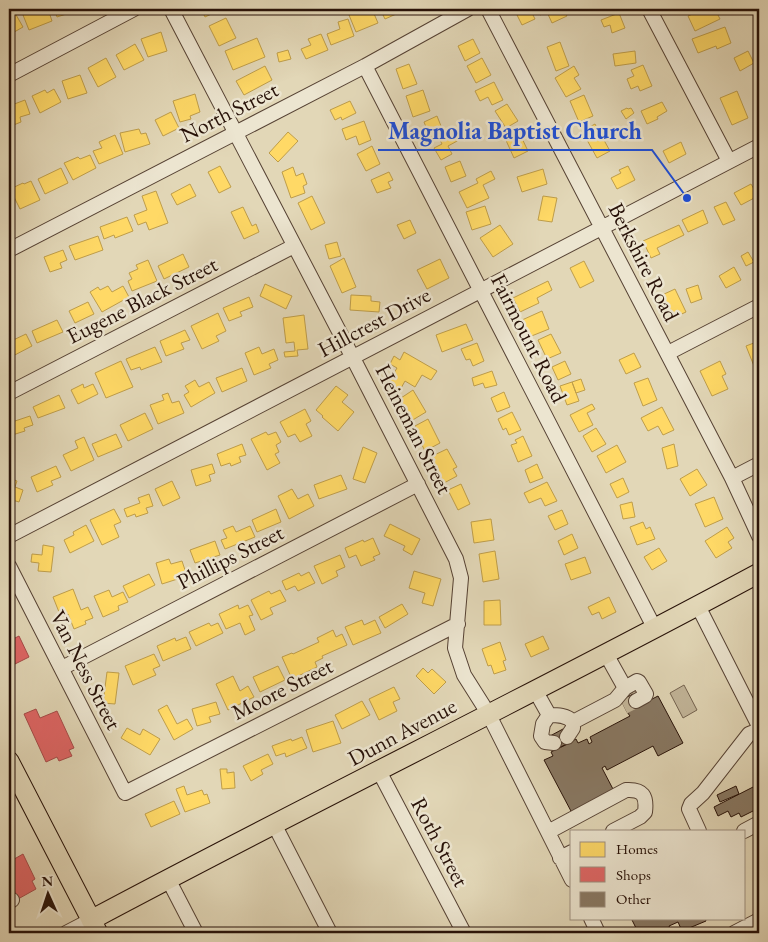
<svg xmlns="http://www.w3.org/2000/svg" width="768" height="942" font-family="'EB Garamond',serif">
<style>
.green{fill:#c2b599;stroke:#746350}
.homes{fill:#ffd966;stroke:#be9d4a}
.shops{fill:#e06666;stroke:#a84c4a}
.building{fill:#887863;stroke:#271108}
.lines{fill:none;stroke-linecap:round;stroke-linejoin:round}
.minor-tunnel{stroke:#c6b99d;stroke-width:14;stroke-dasharray:14 7;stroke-linecap:butt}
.minor-casing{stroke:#564234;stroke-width:16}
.major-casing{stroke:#271108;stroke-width:21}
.minor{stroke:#ece5d0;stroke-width:14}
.major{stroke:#e2d7b7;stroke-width:19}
.labels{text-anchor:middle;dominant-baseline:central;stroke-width:5;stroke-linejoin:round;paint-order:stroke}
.street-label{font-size:22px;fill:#271108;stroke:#ece5d0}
.leader{fill:none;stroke:#1d4ed8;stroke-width:2}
.callout-dot{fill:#1d4ed8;stroke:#ece5d0;stroke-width:2}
.callout-label{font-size:24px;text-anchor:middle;font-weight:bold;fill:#1d4ed8;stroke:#ece5d0;stroke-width:5;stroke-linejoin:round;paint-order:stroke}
</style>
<rect width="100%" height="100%" fill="#e2d7b7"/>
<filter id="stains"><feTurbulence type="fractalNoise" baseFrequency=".004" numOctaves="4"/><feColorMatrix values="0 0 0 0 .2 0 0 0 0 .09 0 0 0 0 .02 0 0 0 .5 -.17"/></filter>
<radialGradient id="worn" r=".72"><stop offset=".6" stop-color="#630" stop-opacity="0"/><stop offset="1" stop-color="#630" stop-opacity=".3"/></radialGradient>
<path class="green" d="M684 685 697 710 683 718 670 693Z"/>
<path class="homes" d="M39 9H48L52 21 29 30 23 15Z
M54 9H82L57 17Z
M201 9H222L205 17Z
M364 9H372L378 23 356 32 349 15Z
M380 9H402L403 11 385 19Z
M520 9H530L535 19 522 25 515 11Z
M537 9H563L567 16 552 23 547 12 540 15Z
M704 9H721L716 11 720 19 695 31 688 16Z
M750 9H759V25Z
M15 13 23 27 9 35V16Z
M619 13 625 28 612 33 610 25 604 27 601 20Z
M226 18 236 38 219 46 209 26Z
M348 19 354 36 331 45 327 34 340 29 338 22Z
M725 27 731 43 717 49 716 46 698 53 692 39Z
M161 32 167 51 148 57 141 39Z
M321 34 328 50 306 59 301 49 311 45 308 39Z
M257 38 265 57 233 70 225 51Z
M473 39 480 53 465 61 458 46Z
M560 42 569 66 556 71 547 47Z
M135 44 144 60 124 70 116 55Z
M288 50 291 59 279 62 277 53Z
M635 51 636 63 615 66 613 54Z
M748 51 754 63 740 71 734 58Z
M106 58 116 77 98 87 88 68Z
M482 58 491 75 476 83 467 66Z
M409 64 417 84 403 89 396 69Z
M643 65 652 86 640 91 638 86 631 89 627 79 634 76 631 70Z
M265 66 272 80 244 95 236 81Z
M574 66 579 75 574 78 581 89 566 97 555 78Z
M80 75 87 93 68 99 62 81Z
M494 82 503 100 492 105 488 97 480 101 475 91Z
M54 89 61 102 40 113 32 96 45 90 47 93Z
M423 90 430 111 413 117 406 96Z
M737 91 748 118 732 125 720 98Z
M195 94 200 112 190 116 191 119 180 122 173 101Z
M584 95 593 116 579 122 570 101Z
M25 100 30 114 20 117 21 122 11 126 9 120V106Z
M350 101 356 113 342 120 341 117 335 120 330 110Z
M662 102 667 111 657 117 658 119 647 124 641 111Z
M507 104 518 121 506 128 495 111Z
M627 108 628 109 631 108 634 113 626 119 621 111Z
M171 112 179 128 163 136 155 120Z
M437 116 443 131 430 137 424 122Z
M364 121 371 140 359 145 356 136 346 140 342 129Z
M595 124 610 151 597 158 582 131Z
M468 125 472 133 448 146 452 154 441 160 434 148 442 144 440 140Z
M139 129 141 134 146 133 150 144 125 152 120 133Z
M518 130 528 151 514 158 504 136Z
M288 132 298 141 278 162 269 153Z
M115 135 123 154 99 164 93 151 102 148 99 142Z
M681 142 686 154 669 163 663 151Z
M372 146 380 164 366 171 357 154Z
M90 155 96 168 73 180 64 163 78 157 80 159Z
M460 161 466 176 451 182 445 167Z
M220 166 231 187 219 193 208 172Z
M628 166 635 180 617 189 611 178 621 173 619 170Z
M293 167 296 176 303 173 307 184 303 186 305 193 291 198 282 172Z
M61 168 68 183 45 194 38 179Z
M543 169 547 184 522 192 517 177Z
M491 171 495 179 483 185 489 198 467 208 459 192 478 183 476 179Z
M389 172 393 180 388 182 391 188 377 193 371 180Z
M31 181 40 200 20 209 10 189 23 183 24 184Z
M190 184 196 196 177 205 171 194Z
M751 184 758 196 741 205 734 193Z
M156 191 168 223 149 230 146 222 138 225 134 215 147 210 142 196Z
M312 196 325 223 311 230 298 203Z
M543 196 557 198 552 222 538 220Z
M726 202 735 220 723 225 714 207Z
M485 206 491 224 472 230 466 212Z
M243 207 252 226 256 224 259 232 244 239 231 212Z
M703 210 708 223 688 232 682 220Z
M127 217 133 231 115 238 114 235 104 239 100 227Z
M410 220 416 233 404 239 397 225Z
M500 225 513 244 493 257 480 238Z
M679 225 684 235 657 248 660 254 651 258 643 241Z
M98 236 103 250 75 260 69 246Z
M337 242 341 256 329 259 325 245Z
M63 250 67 260 60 263 62 268 50 272 44 257Z
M748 252 754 262 746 266 741 256Z
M183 254 189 267 164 279 158 266Z
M344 258 356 287 342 293 330 266Z
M440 259 449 278 427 289 417 270Z
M148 260 157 281 132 291 128 281 132 279 129 273 138 269 136 265Z
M584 261 594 281 580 288 570 268Z
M734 267 741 280 726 288 719 276Z
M548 281 552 290 537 298 539 303 520 312 513 298Z
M265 284 292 296 286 309 260 296Z
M698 285 702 299 691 303 686 289Z
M108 286 112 292 123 286 129 297 102 312 90 292 98 287 100 290Z
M675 289 686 312 673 318 662 295Z
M351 295 371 296V301L380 302 379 312 350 310Z
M249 297 253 307 240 312 242 316 229 321 223 308Z
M88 302 94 314 75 323 69 311Z
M542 311 549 329 529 337 522 320Z
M218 313 226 331 216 336 219 341 202 349 191 326Z
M304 315 308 349 297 350 298 356 285 357 284 352 295 351 294 342 286 343 283 318Z
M57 320 63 332 37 343 32 331Z
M466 324 473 340 442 352 436 335Z
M185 330 190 340 181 343 184 349 166 356 160 341Z
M26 334 32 346 9 358V342Z
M551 334 561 353 547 359 538 340Z
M759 341V369L756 371 746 346Z
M477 343 484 361 473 366 470 359 466 360 461 349Z
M155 347 162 362 141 370 140 367 131 370 126 359Z
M259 347 262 354 274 349 278 360 269 364 271 368 254 375 245 353Z
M404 352 437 371 431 380 422 375 415 387 405 381 400 390 388 383 397 368 390 364 394 356 400 360Z
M634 353 641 367 626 374 619 360Z
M121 361 133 387 106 398 95 373Z
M565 361 571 374 558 380 552 367Z
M720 361 726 374 722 376 728 389 712 396 700 371Z
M242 368 247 381 222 392 216 378Z
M492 371 497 385 485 388 483 383 474 386 472 378Z
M648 378 657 400 643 406 634 383Z
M581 379 585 390 576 393 572 382Z
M195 380 199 387 209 382 215 393 191 407 184 395 189 392 185 386Z
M572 382 579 401 567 405 560 386Z
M83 384 84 388 93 384 98 394 78 404 71 390Z
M336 386 348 395 342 402 354 412 338 431 322 417 323 416 316 410Z
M413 390 426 412 411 421 398 400Z
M504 392 510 407 497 412 491 398Z
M168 393 172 403 179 401 184 413 158 424 150 405 164 400 162 395Z
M59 395 65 408 38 418 33 407Z
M592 404 595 409 587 413 593 425 579 432 570 415Z
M662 407 674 430 663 435 658 426 648 431 641 418Z
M305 409 311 421 306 424 312 436 300 442 295 434 288 437 280 422Z
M512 412 521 430 509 435 506 428 503 430 498 419Z
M145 413 153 429 128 441 120 425Z
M30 416 33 425 24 428 25 431 9 436V423Z
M428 419 440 443 425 451 421 443 423 441 415 426Z
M596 428 606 444 592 452 583 436Z
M266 432 268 435 276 432 281 442 276 445 279 452 275 454 280 463 267 470 251 439Z
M116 434 122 447 98 457 92 444Z
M523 436 532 456 518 462 511 445 517 443 515 440Z
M84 437 94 460 71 471 63 455 78 448 75 441Z
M242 444 246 455 239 457 241 462 231 466 230 463 221 466 217 454Z
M674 444 678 466 667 469 662 448Z
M617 445 626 462 606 473 597 456Z
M363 447 377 453 365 483 353 479Z
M447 449 457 467 453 469 457 476 444 483 434 465 432 467 428 458Z
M212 464 215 473 209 475 211 481 196 486 191 470Z
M537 464 543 478 530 483 525 470Z
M56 466 61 477 51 481 53 485 37 492 31 477Z
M697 469 707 485 690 496 680 479Z
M341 475 347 489 319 499 314 485Z
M10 478 17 481 15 487 23 490 19 502 9 499V481Z
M623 478 629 492 617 498 610 484Z
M172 481 180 498 163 506 155 489Z
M547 482 557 501 545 506 541 498 529 503 524 493Z
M461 484 470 504 458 510 448 490Z
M292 489 298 499 308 494 314 506 289 519 278 496Z
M149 494 153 506 146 508 148 513 136 517 135 514 127 517 124 509 140 503 138 498Z
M714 497 723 519 705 527 695 504Z
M632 502 635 517 623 519 620 505Z
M114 509 121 522 114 525 119 537 102 545 90 520Z
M276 509 281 522 257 532 252 520Z
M562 510 568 524 555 530 548 516Z
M491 519 494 540 474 543 471 522Z
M643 522 646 529 650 527 655 539 637 545 630 527Z
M390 524 420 539 412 555 403 550 405 546 384 536Z
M86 525 94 541 70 553 64 540 74 535 73 532Z
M233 526 236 532 250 526 255 537 225 549 221 540 227 538 223 530Z
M727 527 734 538 728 542 732 548 716 558 705 541Z
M572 534 578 548 564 555 558 541Z
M373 538 380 554 373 557 375 560 361 566 356 555 349 558 345 548 363 540 364 542Z
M215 541 220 555 195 563 190 550Z
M43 545 54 547 51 572 38 571 39 563 31 562 32 554 42 555Z
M659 548 667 561 652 570 644 557Z
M495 551 499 579 483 582 479 554Z
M340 555 345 567 336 571 338 576 322 584 314 566Z
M585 557 591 573 571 580 565 564Z
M169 559 171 564 182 561 187 576 162 584 156 563Z
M414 571 441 579 433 606 422 603 425 593 409 588Z
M309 572 315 583 298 591 295 586 286 590 282 581 299 573 301 576Z
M149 574 155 585 129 598 123 586Z
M73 589 81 610 88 607 93 618 85 621 86 624 74 629 68 614 61 617 53 597Z
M109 590 112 597 123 592 128 602 118 606 119 610 103 617 94 596Z
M280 590 286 601 270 608 273 614 261 620 251 600 269 591 271 594Z
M609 597 616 612 602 619 599 612 592 615 588 607Z
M500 600 501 625H484V601Z
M402 604 408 614 385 628 379 617Z
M238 605 239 609 248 605 253 615 249 616 255 630 245 635 240 623 226 629 219 614Z
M362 620 364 625 375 620 381 633 353 645 345 627Z
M209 623 211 626 218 623 223 633 196 646 189 632Z
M333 630 336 637 342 634 347 645 322 656 323 658 315 662 317 667 292 679 282 657 292 653 293 654 319 642 317 638Z
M543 636 549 649 531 657 525 644Z
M186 637 191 649 163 661 157 646 175 638 176 641Z
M500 642 506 660 503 661 506 670 494 674 491 665 488 666 482 649Z
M154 654 160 666 153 669 156 675 133 685 125 666Z
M278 666 285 680 260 692 253 677Z
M423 668 428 673 432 669 446 682 434 694 416 676Z
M107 672 119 673 115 704 103 703Z
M233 676 240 691 248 686 254 697 228 710 216 684Z
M394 687 400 699 393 702 397 711 379 720 369 699Z
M362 701 370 715 342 729 335 715Z
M216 702 220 714 209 717 211 722 197 726 192 709Z
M167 705 177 724 187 719 193 729 174 740 158 710Z
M333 721 341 743 313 752 306 730Z
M127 728 140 735 143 729 160 739 150 755 121 738Z
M302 737 307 748 286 757 285 753 276 756 272 746 291 739 292 741Z
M268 754 273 764 261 770 263 774 251 781 243 766Z
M220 769H227V773L234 772 235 788 222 789Z
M184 786 187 795 202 790 204 795 207 794 210 803 185 812 176 789Z
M174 801 180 814 151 827 145 814Z"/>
<path class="shops" d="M19 636 29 657 9 667V641Z
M36 709 40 718 57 711 74 748 69 750 72 756 59 761 57 757 46 762 24 714Z
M23 854 35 879 32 881 36 889 18 899 14 890 9 892V862Z"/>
<path class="building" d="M633 694 639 706 627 712 621 700Z
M658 696 683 743 658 756 653 746 607 770 605 766 602 768 614 791 572 813 544 760 553 756 551 752 576 739 578 743 587 739 589 744 592 742 590 737 630 716 627 712Z
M563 729 570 743 557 749 550 736Z
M757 785 759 790 758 797 759 808 741 817 739 813 731 817 728 811 718 816 714 807Z
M736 786 739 794 720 802 717 795Z
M631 918H705L706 921 682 931 678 922 669 926 672 933H625L636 928Z"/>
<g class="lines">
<path class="minor-tunnel" d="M624 707 636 701"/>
<g class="minor-casing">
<path id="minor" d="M171 9 353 358 456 559 461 578 455 648 464 675 488 713 572 880
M488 9 732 478 759 536
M649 9 729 161
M365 66 655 629
M9 75 134 9
M9 250 365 66 468 9
M668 353 759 306
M9 393 294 246
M732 478 759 464
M9 536 759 146
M9 566 125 793 458 624
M698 606 759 726
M62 668 418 484
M625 688 637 681 639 682 646 694 645 696 636 701
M535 690 549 715
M549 715 543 724 541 736 545 742 554 743
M549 715C557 715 567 715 573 722
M573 722 615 700 625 688 606 654
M567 737 573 728V722
M379 771 464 933
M274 824 330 933
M699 831 689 809 691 804 703 793 749 734 759 730
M744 831 759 823
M548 832 626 790C643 789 647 796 645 812L640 817 613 831
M560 858 572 852
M168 879 196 933
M9 899 12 900
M591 918 598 933
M66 933 91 920
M734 933 759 920"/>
</g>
<g class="major-casing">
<path id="major" d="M9 761 98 933
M91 920C312 802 538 692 759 573"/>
</g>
<use href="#minor" class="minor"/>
<use href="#major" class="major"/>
</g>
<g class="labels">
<g class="street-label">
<text transform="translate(229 112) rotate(-27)">North Street</text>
<text transform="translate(644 262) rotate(63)">Berkshire Road</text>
<text transform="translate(142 300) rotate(-27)">Eugene Black Street</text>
<text transform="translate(374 322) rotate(-28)">Hillcrest Drive</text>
<text transform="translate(529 338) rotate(63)">Fairmount Road</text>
<text transform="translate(414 429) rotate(63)">Heineman Street</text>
<text transform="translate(230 557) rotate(-27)">Phillips Street</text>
<text transform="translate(86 670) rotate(63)">Van Ness Street</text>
<text transform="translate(282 689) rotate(-27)">Moore Street</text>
<text transform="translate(402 732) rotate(-28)">Dunn Avenue</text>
<text transform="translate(440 842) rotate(62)">Roth Street</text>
</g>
</g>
<path class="leader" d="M687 198L652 150H378"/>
<circle class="callout-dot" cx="687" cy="198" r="5"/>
<g class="callout-label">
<text x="515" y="139">Magnolia Baptist Church</text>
</g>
<rect width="768" height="942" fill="none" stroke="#e2d7b7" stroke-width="30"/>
<rect x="10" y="10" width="748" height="922" fill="none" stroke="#271108" stroke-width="2.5"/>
<rect x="15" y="15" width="738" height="912" fill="none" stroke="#271108"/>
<rect x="570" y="830" width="175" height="90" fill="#ece5d0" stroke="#9d9080"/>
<rect x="580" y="842" width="25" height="15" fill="#ffd966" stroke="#9d9080"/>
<text x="616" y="854" font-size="15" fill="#271108">Homes</text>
<rect x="580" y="867" width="25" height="15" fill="#e06666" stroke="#9d9080"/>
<text x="616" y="880" font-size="15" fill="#271108">Shops</text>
<rect x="580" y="892" width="25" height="15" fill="#887863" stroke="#9d9080"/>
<text x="616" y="904" font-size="15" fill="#271108">Other</text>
<g transform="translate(48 894) rotate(357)" stroke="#ece5d0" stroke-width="4" paint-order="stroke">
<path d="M0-4L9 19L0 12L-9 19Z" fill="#271108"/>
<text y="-8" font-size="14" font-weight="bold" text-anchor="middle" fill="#271108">N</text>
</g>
<rect width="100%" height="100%" filter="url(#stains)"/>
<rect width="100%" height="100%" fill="url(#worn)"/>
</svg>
